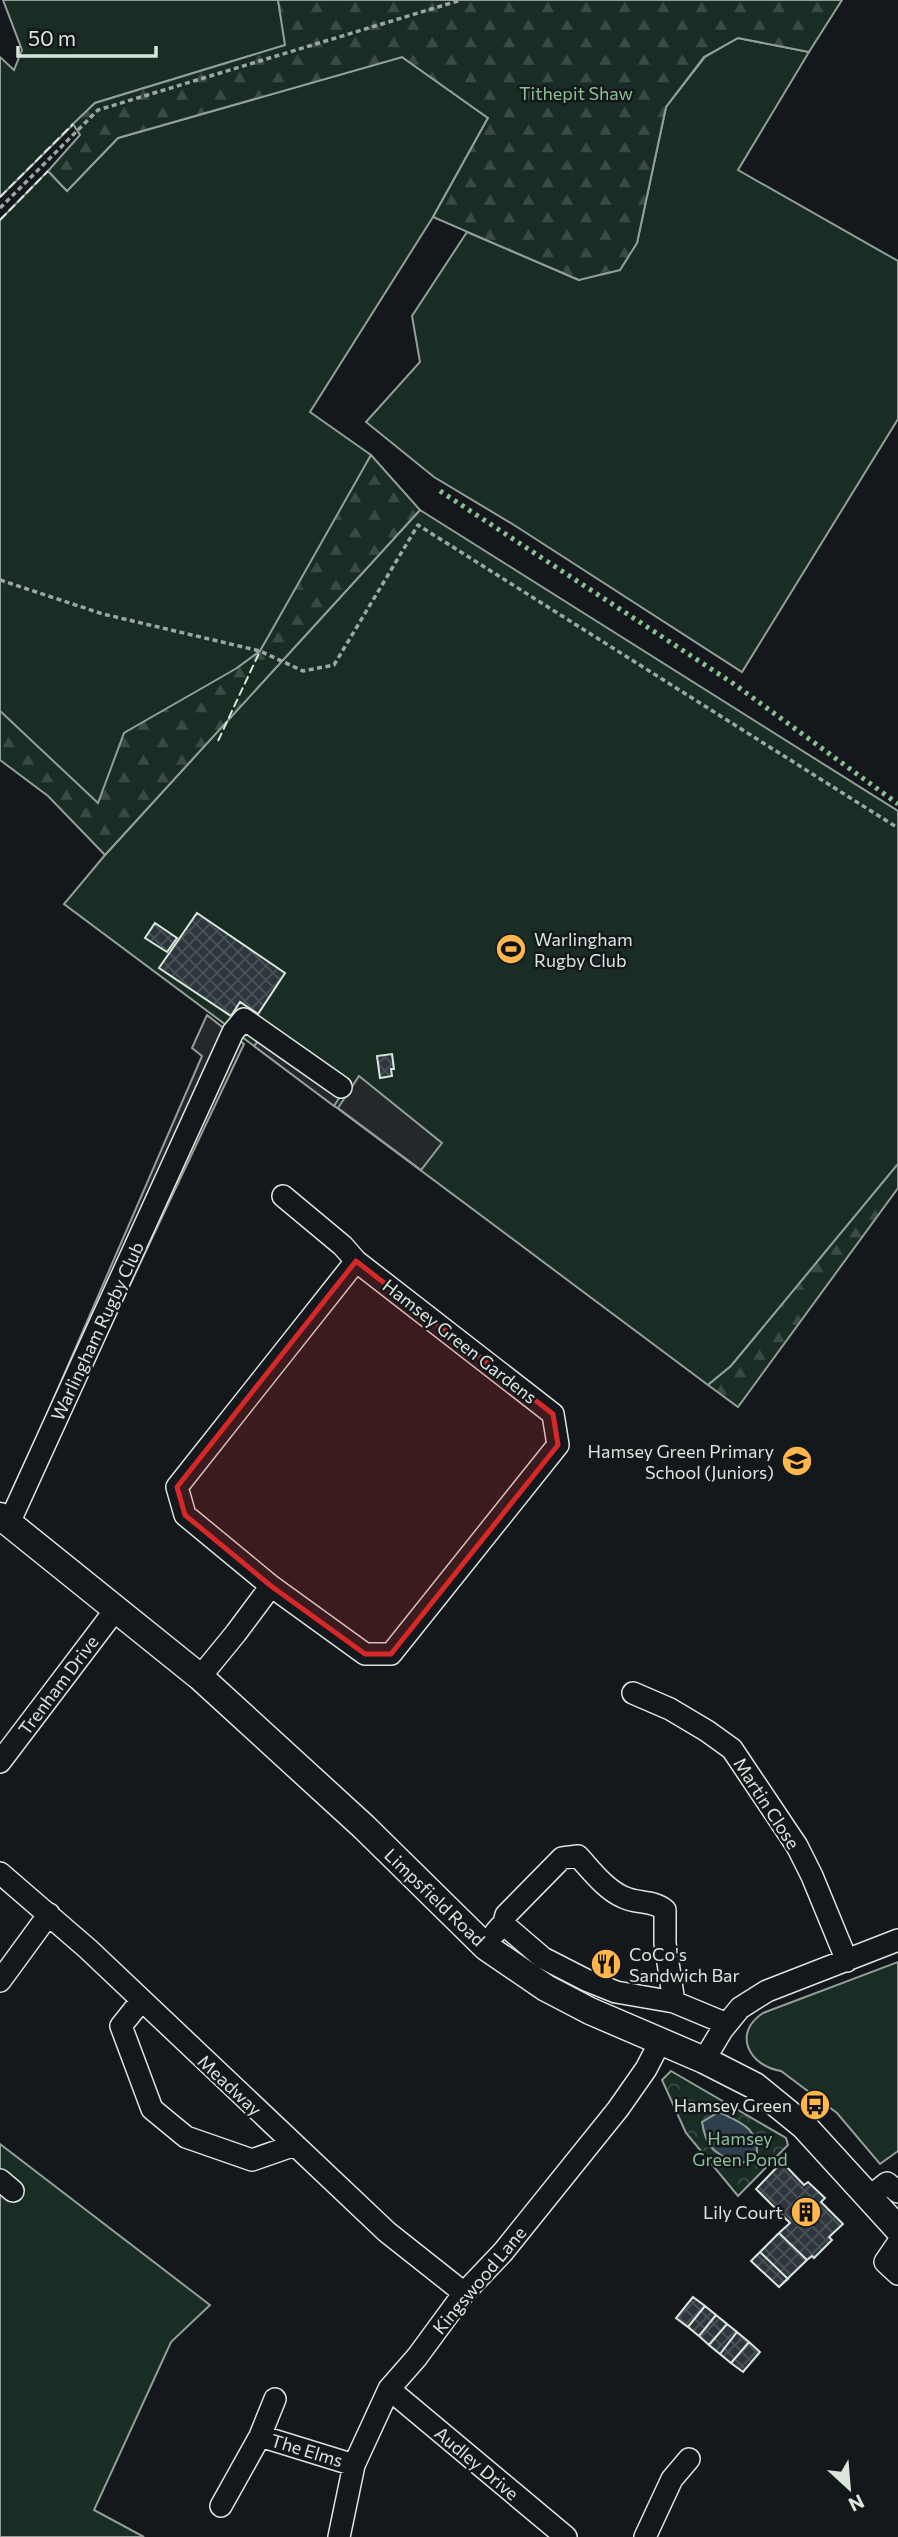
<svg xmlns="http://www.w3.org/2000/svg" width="898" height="2537" font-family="Commissioner,sans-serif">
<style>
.grass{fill:#1a2d24;stroke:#939e99;stroke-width:2}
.forest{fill:url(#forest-firs);stroke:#939e99;stroke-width:2}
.park{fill:url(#park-crowns);stroke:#939e99;stroke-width:2}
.parking{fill:#24282b;stroke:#939e99;stroke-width:2}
.water{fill:#2f3f4d;stroke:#939e99;stroke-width:2}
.building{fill:url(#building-cross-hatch);stroke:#d8e6dc;stroke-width:2}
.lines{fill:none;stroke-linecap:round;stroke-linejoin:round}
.minor-casing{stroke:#d8e6dc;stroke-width:24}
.major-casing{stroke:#d8e6dc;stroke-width:29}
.path{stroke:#9da8a2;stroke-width:3.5;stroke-dasharray:5 3.5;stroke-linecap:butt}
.minor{stroke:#14181c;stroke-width:21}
.major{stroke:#14181c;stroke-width:26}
.hedge{stroke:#8ac095;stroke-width:5;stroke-dasharray:3.5 5;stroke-linecap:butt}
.fence{stroke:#d8e6dc;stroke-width:2;stroke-dasharray:9 3.5;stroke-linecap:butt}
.marked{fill:#d62828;fill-opacity:0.2;stroke:#d62828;stroke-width:5;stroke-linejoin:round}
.labels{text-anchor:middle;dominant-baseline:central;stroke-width:5;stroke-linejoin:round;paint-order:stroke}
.park-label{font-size:18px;fill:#8ac095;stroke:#14181c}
.poi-label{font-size:18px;fill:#d8e6dc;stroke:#14181c;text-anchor:end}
.street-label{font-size:18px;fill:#d8e6dc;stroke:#14181c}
</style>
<defs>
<pattern id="forest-firs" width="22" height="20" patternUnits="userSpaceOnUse" patternTransform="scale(1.75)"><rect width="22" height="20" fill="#1a2d24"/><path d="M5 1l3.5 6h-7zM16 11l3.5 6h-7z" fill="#3b4b43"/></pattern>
<pattern id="park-crowns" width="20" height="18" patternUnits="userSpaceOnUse" patternTransform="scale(1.75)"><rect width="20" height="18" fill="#1a2d24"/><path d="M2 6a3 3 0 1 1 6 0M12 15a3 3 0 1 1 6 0" fill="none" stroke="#3b4b43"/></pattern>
<pattern id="building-cross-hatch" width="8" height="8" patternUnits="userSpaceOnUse" patternTransform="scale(1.75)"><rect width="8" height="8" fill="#2c363c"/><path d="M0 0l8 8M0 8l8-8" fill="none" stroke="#4a5358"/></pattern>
</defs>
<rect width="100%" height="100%" fill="#14181c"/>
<path class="grass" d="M3 0H278L286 45 95 103 0 197V57L14 70 22 50Z
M738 38 809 52 738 170 898 261V419L742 672 514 525 434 477 366 422 420 362 412 316 467 232 579 280 637 243 666 107 705 57Z
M402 57 488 118 433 217 310 412 371 455 317 562 260 651 237 668 98 804 0 711V220L48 171 67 191 118 138Z
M420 510 898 811V1164L731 1366 708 1385 64 904 105 855Z
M898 1962V2151L880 2164 837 2113 781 2071C749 2066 732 2033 763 2013Z
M0 2144 210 2305 171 2342 94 2510 144 2537H0Z"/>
<path class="forest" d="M278 0H842L809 52 738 38 704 57 666 107 637 243 620 270 579 280 433 217 488 118 402 57 118 138 67 191 48 171 80 135 73 124 95 103 285 45Z
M371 455 420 510 105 855 48 796 0 760V711L98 803 124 733 237 668 260 651Z
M898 1164V1188L738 1407 708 1385 731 1366Z"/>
<path class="park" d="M671 2071 786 2138 788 2145 738 2196 686 2133 662 2080Z"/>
<path class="parking" d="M207 1015 244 1044 48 1458 31 1451 202 1056 192 1048Z
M263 1035 343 1092 334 1106 254 1046Z
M359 1076 442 1143 421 1170 338 1108Z"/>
<path class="water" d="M719 2112C742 2123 759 2128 757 2157L737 2165C714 2152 706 2148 702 2122Z"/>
<path class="building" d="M197 913 285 973 258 1014 240 1002 231 1016 159 968Z
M155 923 177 938 167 952 145 938Z
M392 1054 394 1069H391L392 1076 380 1078 377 1056Z
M782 2162 804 2185 808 2182 825 2198 821 2202 843 2224 829 2237 832 2240 814 2258 812 2256 807 2260 779 2233 790 2223 756 2189Z
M779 2233 807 2260 779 2287 751 2261Z
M760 2252 788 2279 779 2287 751 2261Z
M693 2297 705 2306 688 2327 676 2318Z
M705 2306 716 2315 699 2336 688 2327Z
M716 2315 727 2324 709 2345 699 2336Z
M727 2324 737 2332 720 2354 709 2345Z
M737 2332 749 2342 731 2363 720 2354Z
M749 2342 760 2352 743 2372 731 2363Z"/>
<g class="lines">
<g class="minor-casing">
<path id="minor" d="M283 1196 343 1246 356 1261
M9 1523 233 1032 244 1019 341 1087
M200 1677 236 1633 271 1586 185 1515 177 1487 356 1261 553 1414 558 1445 391 1654H365L271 1586
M633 1693 670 1709 707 1731 732 1749 797 1846 812 1876 847 1961
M0 1762 116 1609
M0 1873 88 1949 387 2232 464 2293
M503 1926 506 1915 562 1858 578 1856C591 1870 605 1889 623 1897 637 1904 653 1900 665 1910V1943L674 2002
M495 1933 500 1927 508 1928 543 1958 586 1980 616 1992 674 2002 727 2024
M0 1981 49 1914
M141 2001 121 2026 152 2109 186 2137 252 2160 295 2145
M704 2060 722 2030 740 2008 767 1991 898 1940
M0 2180 13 2191
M868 2198 887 2183 898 2192
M898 2243 885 2262 898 2274
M389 2389 566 2537
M260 2436 354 2465
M221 2506 260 2436 275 2399
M339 2537 354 2465 389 2389 417 2357 464 2293 503 2252 618 2109 646 2069 660 2042
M645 2537 672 2479 689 2459"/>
</g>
<g class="major-casing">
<path id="major" d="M0 1516 200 1677 364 1827 486 1947 546 1988 590 2011 704 2060 755 2086 804 2126 898 2229"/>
</g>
<path class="path" d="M0 208 98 110 461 0
M0 580 103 614 260 651 303 671 334 665 418 525 898 828"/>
<use href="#minor" class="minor"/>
<use href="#major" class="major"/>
<path class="hedge" d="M440 491 734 684 898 804"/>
<path class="fence" d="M0 197 73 124
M0 220 48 171
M218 741 260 651"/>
</g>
<path class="marked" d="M356 1261 553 1414 558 1445 391 1654H365L271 1586 185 1515 177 1487Z"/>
<defs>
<g id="stadium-disc" transform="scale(1.575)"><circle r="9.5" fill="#ffb74d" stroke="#14181c"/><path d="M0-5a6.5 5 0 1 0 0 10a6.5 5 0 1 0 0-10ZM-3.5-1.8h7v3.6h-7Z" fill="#111"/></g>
<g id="school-disc" transform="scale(1.575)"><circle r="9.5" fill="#ffb74d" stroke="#14181c"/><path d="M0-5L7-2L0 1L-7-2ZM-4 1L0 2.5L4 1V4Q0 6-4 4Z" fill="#111"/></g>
<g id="restaurant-disc" transform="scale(1.575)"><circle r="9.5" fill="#ffb74d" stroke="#14181c"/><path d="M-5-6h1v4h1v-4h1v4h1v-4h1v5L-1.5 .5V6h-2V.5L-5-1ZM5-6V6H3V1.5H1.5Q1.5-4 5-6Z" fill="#111"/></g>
<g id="bus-disc" transform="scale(1.575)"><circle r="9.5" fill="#ffb74d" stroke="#14181c"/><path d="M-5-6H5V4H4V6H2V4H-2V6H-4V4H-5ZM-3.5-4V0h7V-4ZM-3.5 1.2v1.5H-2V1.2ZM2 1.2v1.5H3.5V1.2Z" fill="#111"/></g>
<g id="building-disc" transform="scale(1.575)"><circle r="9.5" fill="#ffb74d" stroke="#14181c"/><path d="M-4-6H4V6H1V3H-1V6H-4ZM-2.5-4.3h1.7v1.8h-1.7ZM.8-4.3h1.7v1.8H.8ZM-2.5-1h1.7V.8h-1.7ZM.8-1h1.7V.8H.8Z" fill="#111"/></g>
</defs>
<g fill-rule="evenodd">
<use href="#stadium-disc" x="511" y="949"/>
<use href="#school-disc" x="797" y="1461"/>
<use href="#restaurant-disc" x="606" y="1964"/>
<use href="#bus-disc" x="815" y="2105"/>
<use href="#building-disc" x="806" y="2212"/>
</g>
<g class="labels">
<g class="park-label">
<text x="576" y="93">Tithepit Shaw</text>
<text x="740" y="2138">Hamsey<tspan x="740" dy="21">Green Pond</tspan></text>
</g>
<g class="poi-label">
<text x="534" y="939" text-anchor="start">Warlingham<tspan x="534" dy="21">Rugby Club</tspan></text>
<text x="774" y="1451">Hamsey Green Primary<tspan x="774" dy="21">School (Juniors)</tspan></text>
<text x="629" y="1954" text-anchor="start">CoCo's<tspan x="629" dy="21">Sandwich Bar</tspan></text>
<text x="792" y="2105">Hamsey Green</text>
<text x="783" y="2212">Lily Court</text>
</g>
<g class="street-label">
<text transform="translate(97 1331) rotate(-65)">Warlingham Rugby Club</text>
<text transform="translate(460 1341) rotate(38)">Hamsey Green Gardens</text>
<text transform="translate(58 1685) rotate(-53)">Trenham Drive</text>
<text transform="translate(767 1803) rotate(57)">Martin Close</text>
<text transform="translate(435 1897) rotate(44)">Limpsfield Road</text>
<text transform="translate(230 2085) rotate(43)">Meadway</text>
<text transform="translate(479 2280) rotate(-50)">Kingswood Lane</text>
<text transform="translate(307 2450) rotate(17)">The Elms</text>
<text transform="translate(477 2463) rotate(40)">Audley Drive</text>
</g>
</g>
<g transform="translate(849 2488) rotate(154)" stroke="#14181c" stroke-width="5" paint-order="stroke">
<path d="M0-5L12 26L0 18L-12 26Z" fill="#d8e6dc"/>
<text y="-10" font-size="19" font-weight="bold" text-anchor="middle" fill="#d8e6dc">N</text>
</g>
<path d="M18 46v10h138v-10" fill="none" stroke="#d8e6dc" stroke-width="3.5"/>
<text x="28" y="46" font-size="21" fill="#d8e6dc" stroke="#14181c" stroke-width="5" paint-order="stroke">50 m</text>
</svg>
